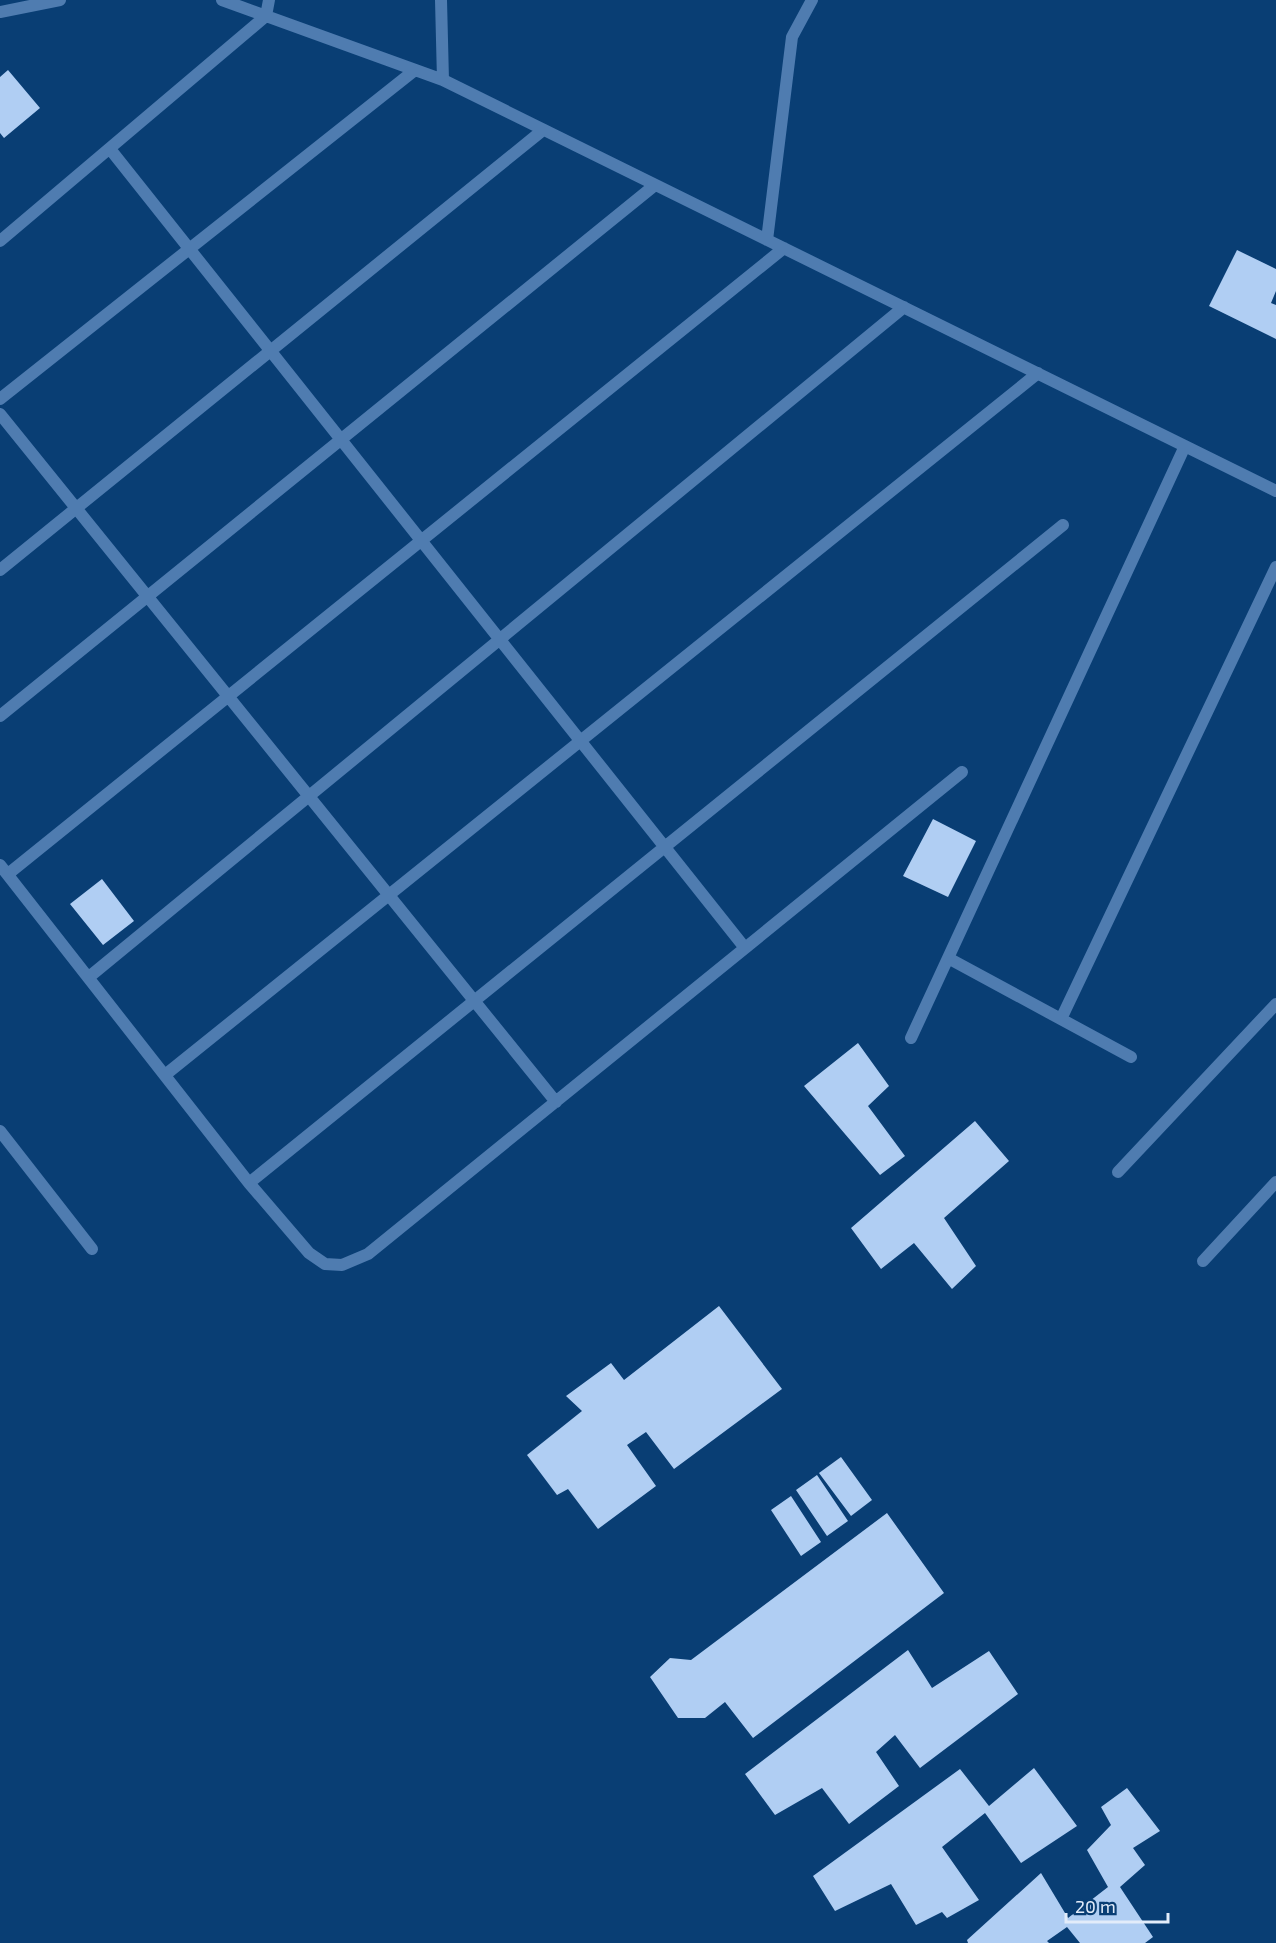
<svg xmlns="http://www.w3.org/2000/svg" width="1276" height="1943" font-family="'Exo 2',sans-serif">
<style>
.building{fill:#b0cef3}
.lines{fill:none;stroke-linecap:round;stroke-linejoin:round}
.street{stroke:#4f7cb0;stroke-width:12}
</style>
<rect width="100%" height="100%" fill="#093e74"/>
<path class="building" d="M8 70 40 108 4 138 0 133V77Z
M1237 250 1276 269V291L1271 303 1276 305V339L1209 306Z
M933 819 976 841 948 897 903 876Z
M102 879 134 921 103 945 70 904Z
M858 1043 889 1086 868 1106 905 1156 880 1175 804 1086Z
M975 1121 1009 1161 944 1218 976 1266 952 1289 914 1243 881 1269 851 1228Z
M719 1306 782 1389 674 1469 646 1432 627 1445 656 1486 598 1529 568 1489 557 1495 527 1455 582 1411 566 1396 611 1363 624 1380Z
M841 1457 872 1500 851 1516 819 1473Z
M817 1475 848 1521 827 1536 796 1490Z
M791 1496 821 1542 801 1556 771 1510Z
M887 1513 944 1593 753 1738 725 1702 705 1718H678L650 1677 670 1658 691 1660Z
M908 1650 932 1688 989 1651 1018 1694 920 1768 895 1735 876 1752 899 1786 849 1824 822 1788 775 1815 745 1774Z
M1034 1768 1077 1826 1021 1863 985 1813 942 1847 979 1900 947 1918 942 1912 916 1925 891 1884 835 1911 813 1876 960 1769 989 1806Z
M1127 1788 1160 1831 1133 1848 1145 1865 1120 1887 1153 1937 1145 1943H1080L1067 1927 1047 1941 1049 1943H968L967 1940 1041 1873 1068 1918 1108 1887 1087 1850 1111 1825 1101 1807Z"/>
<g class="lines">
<path class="street" d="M222 0 443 80 441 0
M0 12 60 0
M443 80 1276 491
M110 149 745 948
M767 240 792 37 812 0
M0 241 266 16 269 0
M0 399 415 70
M0 414 556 1102
M0 570 543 130
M0 716 655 185
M0 865 249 1183 309 1253 325 1264 342 1265 368 1254 962 772
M8 874 784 248
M948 958 1131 1057
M89 977 904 307
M1061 1019 1276 567
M911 1038 1185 446
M165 1075 1038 373
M0 1131 92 1249
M1118 1172 1276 1004
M249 1183 1063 525
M1203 1261 1276 1182"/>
</g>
<path d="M1066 1913v9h102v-9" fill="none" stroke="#e2ecfa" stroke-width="3"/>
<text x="1075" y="1913" font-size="18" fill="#e2ecfa" stroke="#093e74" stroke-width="4.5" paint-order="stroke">20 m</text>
</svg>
